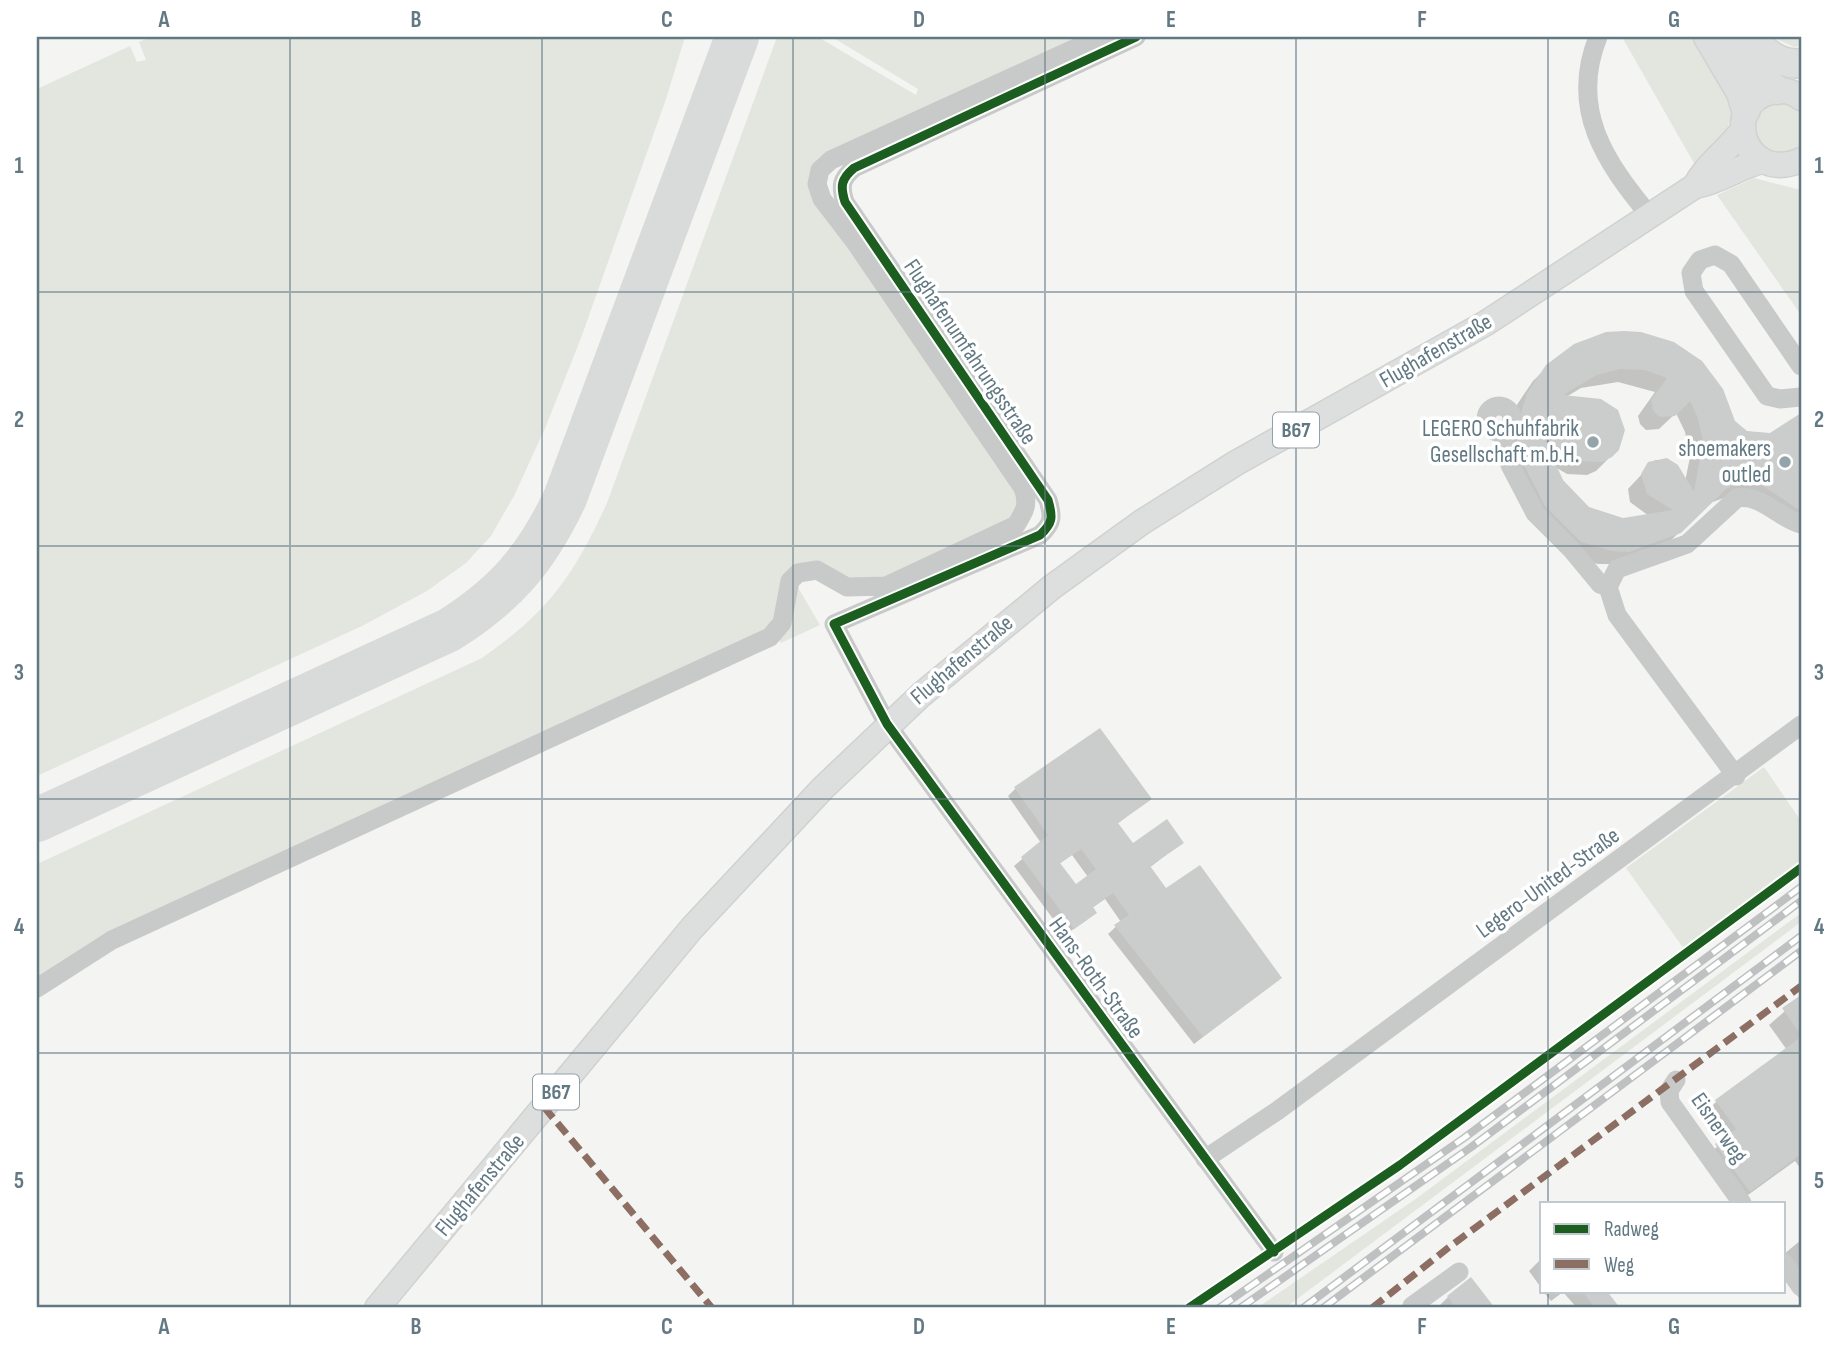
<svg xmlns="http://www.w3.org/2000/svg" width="1838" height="1345" font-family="'Sofia Sans Condensed',sans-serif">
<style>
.green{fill:#e3e6df}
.shadow{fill:#0003;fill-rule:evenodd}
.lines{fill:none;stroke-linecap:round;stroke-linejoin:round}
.taxiway{stroke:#d9dada;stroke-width:44}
.building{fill:#cbcdcd;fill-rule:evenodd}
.major-casing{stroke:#d0d2d2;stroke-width:27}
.highway-casing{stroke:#d1d2d2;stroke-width:31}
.minor{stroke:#c8caca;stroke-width:19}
.major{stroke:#dddede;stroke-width:24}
.highway{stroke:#dddede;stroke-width:28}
.rail-casing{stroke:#bec0c1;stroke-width:8}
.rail{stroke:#fff;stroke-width:5;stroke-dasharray:16;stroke-linecap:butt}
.quiet{stroke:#8d6e63;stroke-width:7;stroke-dasharray:14 7;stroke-linecap:butt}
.cycleway-casing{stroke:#fff;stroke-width:13}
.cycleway{stroke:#1b5e20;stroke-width:9}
.grid{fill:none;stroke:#627984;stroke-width:2;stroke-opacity:0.55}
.poi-dot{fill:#95a4aa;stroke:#fff;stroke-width:2.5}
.labels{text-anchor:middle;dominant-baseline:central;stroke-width:7;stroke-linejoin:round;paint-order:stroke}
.shield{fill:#fff;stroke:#91a1a9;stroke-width:2}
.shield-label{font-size:21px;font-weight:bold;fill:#627984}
.street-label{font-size:23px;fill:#627984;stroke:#fff}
.poi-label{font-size:23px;fill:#627984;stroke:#fff;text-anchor:end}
.neatline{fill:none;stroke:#627984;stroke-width:2.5}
.grid-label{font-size:23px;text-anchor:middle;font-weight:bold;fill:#627984}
</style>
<rect width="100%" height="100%" fill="#f4f4f2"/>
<path class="green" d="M151 37H685L666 99 581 338 546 426 515 494 491 536 466 563 427 591 362 626 37 776V89L130 46 137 62 146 60 139 42Z
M777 37H818L916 95 918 89 832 37H1090L814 169 1020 496 1012 520C965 544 915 577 862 582 834 585 820 548 787 570L772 627 37 983V864L482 658C549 611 573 577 607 503Z
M1622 37H1693C1724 97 1760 108 1695 165Z
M1772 37H1801V46L1794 47Z
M1771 99 1801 107V147L1786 156 1759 148 1751 119Z
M1754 178 1801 190V315L1717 195Z
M796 584 820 625 781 643 778 639C793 621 795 607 796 584Z
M1764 767 1801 821V862L1684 949 1626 868Z
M1801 913V922L1285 1308H1257L1417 1198Z"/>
<path class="shadow" d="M1607 334 1746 433 1771 435 1801 417V531L1732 495 1710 503 1665 546 1614 564H1598L1567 555 1504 441 1514 409 1533 381 1548 366ZM1618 382 1655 392 1638 416 1640 424 1646 430 1659 429 1676 413 1685 432 1690 457 1685 482 1672 462 1655 460 1628 489 1630 502 1649 516 1623 520 1599 514 1577 501 1561 481 1555 467 1567 474 1587 475 1596 471 1618 449 1566 397 1581 388Z
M1015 789 1150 799 1117 824 1133 845 1182 843 1149 868 1166 891 1280 978 1194 1044 1108 934 1121 922 1105 899 1092 908 1087 920 1065 935 1014 866 1041 843 1008 796ZM1072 855 1088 877 1075 886 1059 864Z
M1801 997V1169L1795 1161 1737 1203 1702 1161 1721 1143 1702 1116 1716 1102 1787 1050 1769 1025Z
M1801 1240V1301L1784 1276V1254Z
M1542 1258V1289L1529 1271Z
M1469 1280 1492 1308H1437L1448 1297Z
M1543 1291H1606L1618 1308H1577L1563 1292 1551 1301Z"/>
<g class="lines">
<path class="taxiway" d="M37 820 449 630C506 594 536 559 565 498L737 37"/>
</g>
<path class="building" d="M1624 331 1641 332 1674 342 1702 361 1723 389 1735 421 1747 431 1770 433 1801 413V511L1763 486 1740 482 1726 489 1681 533 1629 552 1612 551 1581 542 1545 506 1522 461 1517 441V427L1527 393 1546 365 1574 344 1606 332ZM1620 369 1645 370 1667 378 1651 400 1653 410 1660 417 1675 416 1690 401 1698 418 1703 442 1694 492 1678 465 1667 458 1648 462 1641 474 1647 494 1673 510 1623 518 1589 507 1563 480 1544 438 1581 461 1602 462 1612 457 1619 450 1625 430 1618 410 1601 399 1563 395 1597 375Z
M1100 728 1152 799 1118 823 1133 843 1167 819 1184 843 1150 866 1166 888 1200 865 1282 978 1203 1037 1114 925 1129 915 1113 893 1093 907 1097 913 1074 929 1021 857 1048 835 1014 787ZM1081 849 1096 869 1076 884 1060 863Z
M1801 995V1035L1782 1008Z
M1801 1037V1154L1750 1192 1715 1144 1736 1129 1715 1100Z
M1471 1277 1495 1308H1456L1447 1296Z
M1582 1291H1607L1620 1308H1595Z"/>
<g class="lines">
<g class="major-casing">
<path id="major" d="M1801 98C1792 91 1782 89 1771 92 1720 105 1744 185 1801 160
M1695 186C1707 163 1729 150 1743 129
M377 1308 692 928 823 788 921 695 1052 587 1142 522 1236 463 1486 323 1695 186C1719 182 1738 167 1762 161"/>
</g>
<g class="highway-casing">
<path id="highway" d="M1708 37 1741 93 1746 110
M1751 37C1764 51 1780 66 1801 63
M1729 39 1755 74 1777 90"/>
</g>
<path class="minor" d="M1136 37 854 168C841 179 840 186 845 202L1048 500C1053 517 1053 523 1040 535L834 624 887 724 1274 1252
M1598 37C1569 109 1605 162 1650 216
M1801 366 1731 264 1715 255 1700 260 1691 273 1694 291 1767 396 1780 399 1801 397
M1486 419a13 13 0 1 1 26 0a13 13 0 1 1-26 0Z
M1502 433 1510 465 1535 513 1571 549 1600 584 1608 587
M1736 776 1617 615 1608 587 1617 569 1687 544 1737 498C1762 494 1778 518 1801 524
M37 988 112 940 770 637 782 623 790 581 798 573 817 570 847 587 886 586 1016 525C1025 511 1029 504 1023 488L855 242 822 199 817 184 820 170 831 160 1100 37
M1676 1080 1669 1091 1670 1102 1742 1203
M1205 1159 1277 1111 1801 725
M1784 1263 1801 1287
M1413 1308 1412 1306 1459 1272"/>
<use href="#major" class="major"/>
<use href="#highway" class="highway"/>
<g class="rail-casing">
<path id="rail" d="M1219 1308 1464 1138 1801 887
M1240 1308 1470 1148 1801 901
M1303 1308 1801 936
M1323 1308 1801 951"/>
</g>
<use href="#rail" class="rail"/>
<path class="quiet" d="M544 1107 712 1308
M1372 1308 1448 1248 1801 986"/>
<g class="cycleway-casing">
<path id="cycleway" d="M1136 37 854 168C841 179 840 186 845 202L1048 500C1053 517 1053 523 1040 535L834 624 887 724 1274 1252
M1189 1308 1400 1165 1801 868"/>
</g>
<use href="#cycleway" class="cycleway"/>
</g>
<path class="grid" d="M290 37V1308M542 37V1308M793 37V1308M1045 37V1308M1296 37V1308M1548 37V1203M37 292H1801M37 546H1801M37 799H1801M37 1053H1801M1548 1291V1308"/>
<g class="poi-dot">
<circle cx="1593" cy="442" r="7"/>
<circle cx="1785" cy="462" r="7"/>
</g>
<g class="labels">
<g class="shield">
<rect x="1273" y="412.5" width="46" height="35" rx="5"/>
<rect x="533" y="1074.5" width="46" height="35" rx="5"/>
</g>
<g class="shield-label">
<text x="1296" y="430">B67</text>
<text x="556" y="1092">B67</text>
</g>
<g class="street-label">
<text transform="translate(1436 351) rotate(-30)">Flughafenstraße</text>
<text transform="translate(970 352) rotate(56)">Flughafenumfahrungsstraße</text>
<text transform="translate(962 660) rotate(-40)">Flughafenstraße</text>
<text transform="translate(1548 883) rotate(-36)">Legero-United-Straße</text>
<text transform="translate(1096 978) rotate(54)">Hans-Roth-Straße</text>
<text transform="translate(1719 1128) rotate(55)">Eisnerweg</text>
<text transform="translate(480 1185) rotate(-50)">Flughafenstraße</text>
</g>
<g class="poi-label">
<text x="1579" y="429">LEGERO Schuhfabrik<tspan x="1579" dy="26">Gesellschaft m.b.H.</tspan></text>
<text x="1771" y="449">shoemakers<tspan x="1771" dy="26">outled</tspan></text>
</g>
</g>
<rect width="1838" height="1345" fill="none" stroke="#ffffff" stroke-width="77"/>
<rect x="1540" y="1202" width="245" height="91" fill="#ffffff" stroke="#c0c9ce" stroke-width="2"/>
<rect x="1554" y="1224" width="35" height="10" fill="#1b5e20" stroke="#c0c9ce" stroke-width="2"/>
<text x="1604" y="1236" font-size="21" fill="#627984">Radweg</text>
<rect x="1554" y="1259" width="35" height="10" fill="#8d6e63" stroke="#c0c9ce" stroke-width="2"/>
<text x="1604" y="1272" font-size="21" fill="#627984">Weg</text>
<rect x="38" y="38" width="1762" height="1268" class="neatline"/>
<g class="grid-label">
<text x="164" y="27">A</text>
<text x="416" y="27">B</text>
<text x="667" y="27">C</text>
<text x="919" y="27">D</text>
<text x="1171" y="27">E</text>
<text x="1422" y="27">F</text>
<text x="1674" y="27">G</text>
<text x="19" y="173">1</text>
<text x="1819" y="173">1</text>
<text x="19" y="427">2</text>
<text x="1819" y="427">2</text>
<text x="19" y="680">3</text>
<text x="1819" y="680">3</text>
<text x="19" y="934">4</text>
<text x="1819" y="934">4</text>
<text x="19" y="1188">5</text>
<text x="1819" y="1188">5</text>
<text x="164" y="1334">A</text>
<text x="416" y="1334">B</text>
<text x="667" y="1334">C</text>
<text x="919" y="1334">D</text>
<text x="1171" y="1334">E</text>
<text x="1422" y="1334">F</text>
<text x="1674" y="1334">G</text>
</g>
</svg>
